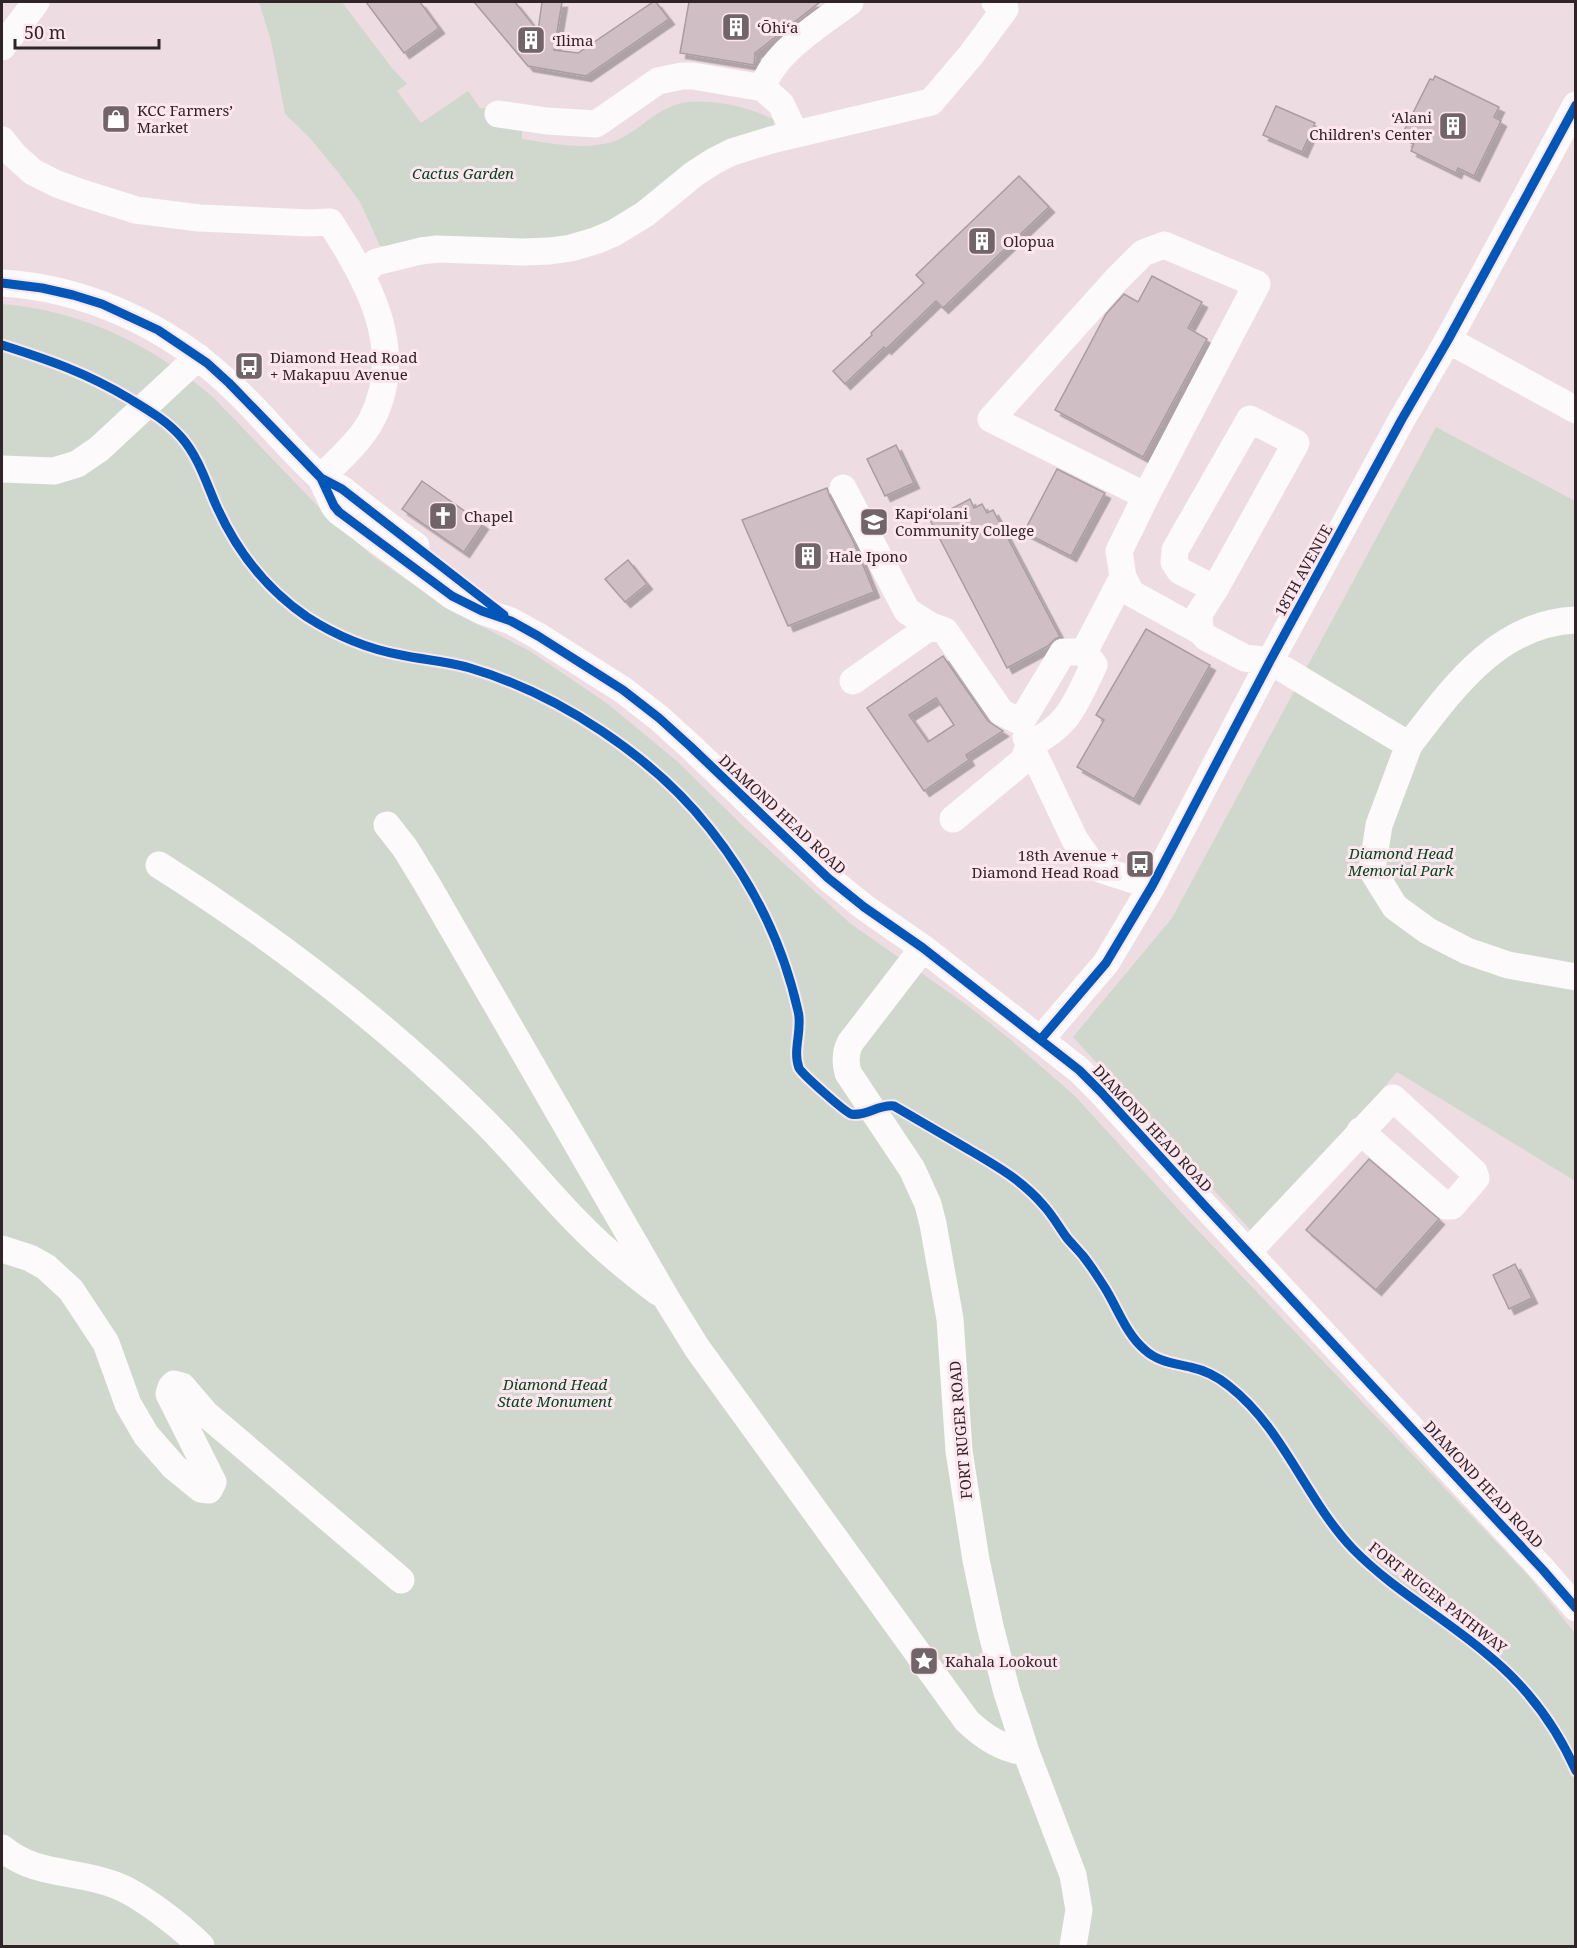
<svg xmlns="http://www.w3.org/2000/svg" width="1577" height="1948" font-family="'Noto Serif',serif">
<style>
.green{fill:#d0d8ce}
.building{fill:#cfbfc4;stroke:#a99da1;stroke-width:1.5;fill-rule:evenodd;filter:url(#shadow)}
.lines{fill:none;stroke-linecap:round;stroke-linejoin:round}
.minor{stroke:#fcfafb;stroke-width:27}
.cycleway-casing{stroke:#fde6ed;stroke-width:13}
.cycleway{stroke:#0057b8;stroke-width:9}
.labels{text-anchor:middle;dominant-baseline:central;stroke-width:6;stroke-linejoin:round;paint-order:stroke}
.poi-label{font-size:15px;fill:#2f2528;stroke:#fde6ed;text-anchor:start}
.park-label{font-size:15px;font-style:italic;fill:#054520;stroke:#fde6ed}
.street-label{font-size:15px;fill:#2f2528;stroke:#fde6ed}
</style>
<defs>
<filter id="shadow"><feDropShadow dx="5.5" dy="5.5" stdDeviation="0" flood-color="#0004"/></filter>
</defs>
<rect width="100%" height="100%" fill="#eddde2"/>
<path class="green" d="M259 2H342L392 68 407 84 397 91 421 123 468 91 480 108 500 110 522 129V139C550 143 580 150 608 143 633 137 649 115 672 106 698 95 750 106 774 120L773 128 629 216 565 240 380 246 360 202 337 171 309 137 285 114 271 41Z
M2 304C82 310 154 346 214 398L333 522 373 556 451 611 530 651 608 704 678 762 745 828 851 924 967 1005 1011 1040 1075 1096 1188 1220 1527 1574 1575 1633V1946H2Z
M1436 427 1575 501V1181L1397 1072 1256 1236 1073 1037 1172 918Z"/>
<path class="building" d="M366 2H420L439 28 404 53Z
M474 2H515L538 31 542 2H562L554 50 578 53 653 2H656L669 19 586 76 528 66Z
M689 2H820L755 53 754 65 680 53Z
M1435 76 1499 107 1494 117 1501 121 1474 176 1458 168 1456 173 1411 151 1414 144 1406 141 1410 134 1404 131 1430 79 1433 80Z
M1276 106 1315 123 1302 152 1263 135Z
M1019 176 1049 207 943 308 936 301 886 349 884 347 845 384 833 371 872 335 871 333 924 283 916 275Z
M1152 276 1202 302 1188 328 1207 339 1143 457 1055 410 1106 314 1124 294 1138 302Z
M896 445 914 483 885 496 867 459Z
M1057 469 1105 493 1071 556 1024 532Z
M422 481 483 524 464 552 402 509Z
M827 488 829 495 854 543 874 592 788 626 742 520Z
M970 499 974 508 982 504 987 513 993 510 1060 637 1055 639 1048 646 1007 668 930 520Z
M628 560 647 584 625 602 605 579Z
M1146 629 1210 665 1134 799 1077 767 1104 720 1096 715Z
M943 656 988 721 1003 731 966 755 969 760 924 791 867 708ZM936 698 954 725 928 742 909 715Z
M1369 1159 1439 1219 1376 1290 1306 1230Z
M1515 1264 1532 1298 1509 1309 1493 1275Z"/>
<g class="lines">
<path class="minor" d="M2 47 36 2
M763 88C772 53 822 23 850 2
M498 114 547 121 596 124 658 81 682 76H693L763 88 781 104 795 134
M2 140 14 155 33 172 57 184 82 193 136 210 199 218 309 223 330 222C368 280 407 350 372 419 361 441 338 460 321 478
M362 273 376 262 421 251 437 249 522 252 550 251 571 248 595 241 614 233 645 214 694 174 714 161 732 152 771 140 931 102 971 55 1005 9 995 2
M2 283C85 288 166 325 227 382 260 411 287 448 320 477 326 483 336 485 343 490 367 509 391 528 416 546
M1448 340 1576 410
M2 469 54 471 77 464 99 449 198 357
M321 478 334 506 339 512 452 596 482 611 511 621 538 636 623 690 659 718 691 747 828 878 864 907 923 948 1079 1070 1101 1092 1204 1205 1543 1570 1576 1608
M843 488 907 611 931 626
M1146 496 991 419 1117 279 1143 253 1164 245 1257 284 1148 492 1146 496 1119 551 1123 577 1131 593 1200 631
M1215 589 1180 571 1174 562 1175 550 1250 419 1296 443 1215 589 1199 614 1200 631 1207 638 1245 658 1270 661 1409 745C1452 689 1498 623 1576 620
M853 681 931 626 945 631 1001 712 1021 722 1063 652H1084L1123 577
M1026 737 1075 840 1089 860 1102 870 1152 886
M1409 745 1379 825 1372 870 1395 907 1428 931 1467 951 1508 965 1576 977
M953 819 1024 760 1029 745C1070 725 1075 704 1094 665L1084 652
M387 825 405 848 427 884 666 1298 697 1348 967 1721C984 1737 1002 1749 1026 1752
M159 865C276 939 382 1020 480 1117 515 1151 545 1190 579 1224 603 1249 630 1271 658 1292
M923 948 850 1043C845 1053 845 1062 848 1073L912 1169 928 1204 933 1224 950 1319 959 1451 976 1560 990 1626 1006 1689 1026 1752 1073 1875 1079 1910 1073 1946
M1041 1039 1106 963 1152 886 1270 661 1402 419 1448 340 1576 105
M2 1249 30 1258 46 1267 71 1290 106 1343 128 1404 146 1435 174 1467 201 1489 209 1490 213 1482 169 1394 171 1387 174 1384 182 1386 206 1414 401 1580
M1248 1252 1393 1098 1474 1172 1476 1178 1452 1206H1446L1360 1131
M2 1848C34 1876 77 1870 115 1885 140 1894 182 1927 201 1946"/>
<g class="cycleway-casing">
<path id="cycleway" d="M2 283 42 288 73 295 102 304 158 330 207 363 229 383 321 478 342 489 504 615
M2 345C49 360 87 373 130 399 148 410 167 421 181 437 198 456 206 482 216 505 236 550 266 589 307 617 335 635 368 649 401 655 424 660 447 661 470 668 558 694 654 757 710 829 753 883 783 944 798 1011 803 1029 792 1050 799 1068 802 1074 845 1112 851 1114 865 1117 879 1104 894 1106 918 1120 942 1134 966 1148 995 1165 1022 1180 1044 1206 1053 1216 1059 1227 1067 1238 1072 1244 1078 1250 1083 1256 1091 1266 1098 1277 1105 1288 1118 1309 1126 1334 1145 1350 1158 1362 1174 1363 1190 1367 1204 1370 1218 1377 1229 1386 1284 1429 1306 1500 1353 1549 1393 1590 1445 1618 1488 1655 1526 1686 1556 1726 1576 1771
M321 478 334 506 339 512 452 596 482 611 511 621 538 636 623 690 659 718 691 747 828 878 864 907 923 948 1079 1070 1101 1092 1204 1205 1543 1570 1576 1608
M1041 1039 1106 963 1152 886 1270 661 1402 419 1448 340 1576 105"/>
</g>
<use href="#cycleway" class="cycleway"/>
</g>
<defs>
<g id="building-square" transform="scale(1.5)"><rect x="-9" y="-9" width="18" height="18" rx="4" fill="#726569" stroke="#fde6ed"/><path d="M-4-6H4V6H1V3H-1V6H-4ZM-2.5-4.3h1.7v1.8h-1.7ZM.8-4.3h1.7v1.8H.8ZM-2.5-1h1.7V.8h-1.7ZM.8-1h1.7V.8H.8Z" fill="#fff"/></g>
<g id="shop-square" transform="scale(1.5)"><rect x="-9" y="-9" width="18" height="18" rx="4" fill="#726569" stroke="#fde6ed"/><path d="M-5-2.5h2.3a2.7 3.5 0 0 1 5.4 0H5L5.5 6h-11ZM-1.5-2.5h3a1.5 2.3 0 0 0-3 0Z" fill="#fff"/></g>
<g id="bus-square" transform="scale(1.5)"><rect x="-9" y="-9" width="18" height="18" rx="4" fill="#726569" stroke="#fde6ed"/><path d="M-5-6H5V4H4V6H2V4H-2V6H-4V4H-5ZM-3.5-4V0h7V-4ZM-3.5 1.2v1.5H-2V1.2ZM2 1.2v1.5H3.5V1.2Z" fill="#fff"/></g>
<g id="church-square" transform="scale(1.5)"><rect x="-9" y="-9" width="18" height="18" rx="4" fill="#726569" stroke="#fde6ed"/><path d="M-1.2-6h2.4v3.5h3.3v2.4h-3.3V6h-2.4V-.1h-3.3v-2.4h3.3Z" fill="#fff"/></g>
<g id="university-square" transform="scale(1.5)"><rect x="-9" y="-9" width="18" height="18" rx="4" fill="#726569" stroke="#fde6ed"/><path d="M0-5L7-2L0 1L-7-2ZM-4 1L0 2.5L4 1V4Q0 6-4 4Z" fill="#fff"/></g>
<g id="sight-square" transform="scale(1.5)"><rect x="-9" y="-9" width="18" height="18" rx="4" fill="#726569" stroke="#fde6ed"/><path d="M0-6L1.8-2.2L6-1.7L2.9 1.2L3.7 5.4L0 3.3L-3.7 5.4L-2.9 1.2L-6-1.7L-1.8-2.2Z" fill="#fff"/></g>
</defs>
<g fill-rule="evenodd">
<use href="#building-square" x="736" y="27"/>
<use href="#building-square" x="531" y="40"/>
<use href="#shop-square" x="116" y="119"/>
<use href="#building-square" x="1453" y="126"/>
<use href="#building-square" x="982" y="241"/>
<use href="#bus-square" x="249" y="366"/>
<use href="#church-square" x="443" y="516"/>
<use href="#university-square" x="874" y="522"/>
<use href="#building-square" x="808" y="556"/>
<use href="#bus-square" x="1140" y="864"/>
<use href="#sight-square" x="924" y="1661"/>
</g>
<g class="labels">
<g class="poi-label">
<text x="757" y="27">‘Ōhi‘a</text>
<text x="552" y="40">ʻIlima</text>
<text x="137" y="110">KCC Farmers’<tspan x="137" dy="17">Market</tspan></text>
<text x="1432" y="117" text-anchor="end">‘Alani<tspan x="1432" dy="17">Children's Center</tspan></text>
<text x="1003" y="241">Olopua</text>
<text x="270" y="357">Diamond Head Road<tspan x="270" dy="17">+ Makapuu Avenue</tspan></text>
<text x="895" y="513">Kapi‘olani<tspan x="895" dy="17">Community College</tspan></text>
<text x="464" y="516">Chapel</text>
<text x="829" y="556">Hale Ipono</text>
<text x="1119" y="855" text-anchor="end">18th Avenue +<tspan x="1119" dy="17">Diamond Head Road</tspan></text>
<text x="945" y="1661">Kahala Lookout</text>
</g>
<g class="park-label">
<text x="463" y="173">Cactus Garden</text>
<text x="1401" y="853">Diamond Head<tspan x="1401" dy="17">Memorial Park</tspan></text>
<text x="555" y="1384">Diamond Head<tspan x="555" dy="17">State Monument</tspan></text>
</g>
<g class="street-label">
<text transform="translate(1303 570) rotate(-61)">18TH AVENUE</text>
<text transform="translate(783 814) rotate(43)">DIAMOND HEAD ROAD</text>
<text transform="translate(1153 1128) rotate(47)">DIAMOND HEAD ROAD</text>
<text transform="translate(960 1430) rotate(-95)">FORT RUGER ROAD</text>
<text transform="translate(1484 1484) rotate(47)">DIAMOND HEAD ROAD</text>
<text transform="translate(1438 1597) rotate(38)">FORT RUGER PATHWAY</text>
</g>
</g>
<rect width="1577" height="1948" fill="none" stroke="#2f2528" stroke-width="6"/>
<path d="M15 39v9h144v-9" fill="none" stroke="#2f2528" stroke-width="3"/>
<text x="24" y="39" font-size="18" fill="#2f2528" stroke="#fde6ed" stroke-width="4.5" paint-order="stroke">50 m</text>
</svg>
